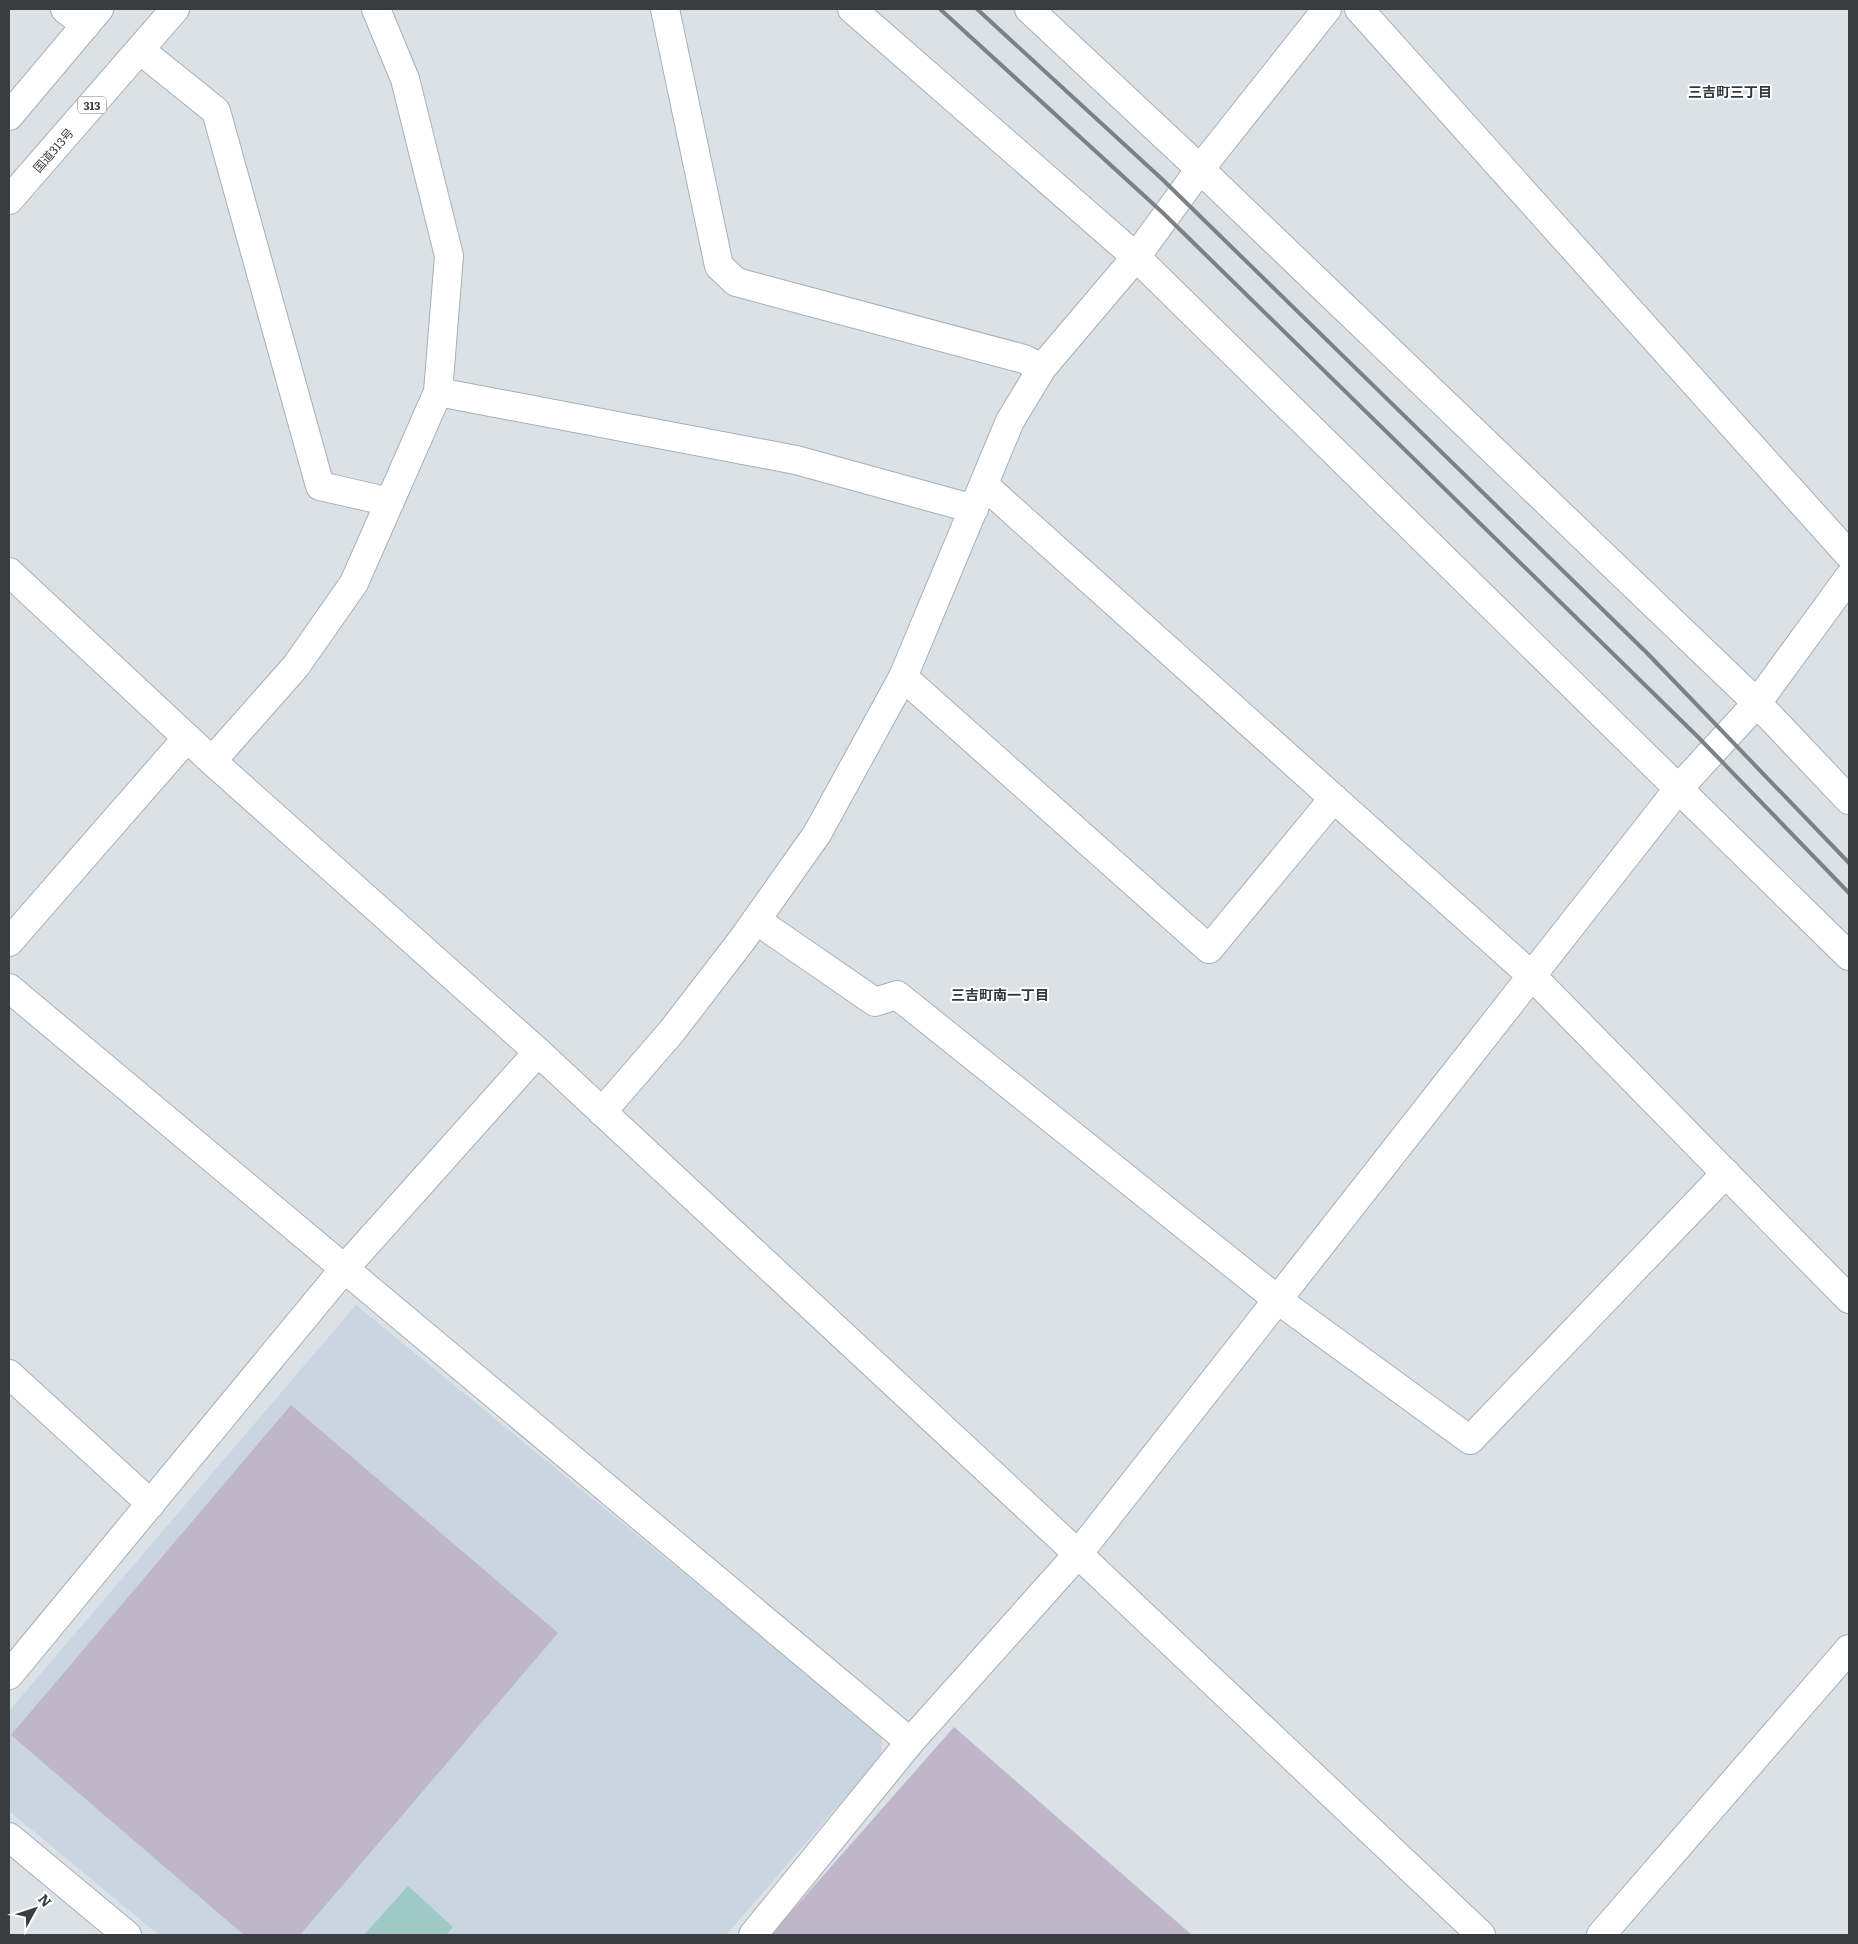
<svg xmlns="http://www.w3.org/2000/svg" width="1858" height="1944" font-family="Literata,'Noto Sans JP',serif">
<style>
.built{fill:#c9d5e1}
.pitch{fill:#c0b6c9}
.water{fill:#9ec9c4}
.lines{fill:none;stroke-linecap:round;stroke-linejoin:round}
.minor-casing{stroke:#a8aeb5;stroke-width:30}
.tertiary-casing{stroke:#a8aeb5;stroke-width:30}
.trunk-casing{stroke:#a8aeb5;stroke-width:30}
.minor{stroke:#fff;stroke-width:28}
.tertiary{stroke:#fff;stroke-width:28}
.trunk{stroke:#fff;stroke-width:28}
.rail{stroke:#7d8185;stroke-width:4}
.labels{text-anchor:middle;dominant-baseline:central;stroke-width:4;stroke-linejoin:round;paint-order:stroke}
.shield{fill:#fff;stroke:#757679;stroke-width:1}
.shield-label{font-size:11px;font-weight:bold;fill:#3a3c3f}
.street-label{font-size:12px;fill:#3a3c3f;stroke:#fff}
.neighbourhood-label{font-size:14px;font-weight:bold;fill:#32373d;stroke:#fff}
</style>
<rect width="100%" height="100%" fill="#dae1e7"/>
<path class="built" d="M356 1305 882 1736 881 1756 726 1935H159L9 1811V1711Z"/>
<path class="pitch" d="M291 1405 558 1633 300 1935H244L11 1735Z
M954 1727 1192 1935H771Z"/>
<path class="water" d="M408 1886 453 1927 446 1935H364Z"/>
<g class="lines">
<g class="minor-casing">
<path id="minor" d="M65 9 86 25
M665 9 719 266 736 282 1024 359 1042 368
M852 9 1136 257 1849 956
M1359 9 1849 555
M140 50 216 111 320 486 390 502
M438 392 796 460 974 509
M984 485 1532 976 1849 1299
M903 677 1209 949 1334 798
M212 761 296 666 354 583 438 392 449 256 405 79 376 9
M756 920 875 1002 897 995 1278 1300 1470 1440 1726 1173
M9 942 187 738
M9 988 910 1742
M602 1112 672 1031 742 940 817 834 903 677 1010 421 1042 368 1136 257 1200 169 1327 9
M9 1374 151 1504
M9 1675 344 1269 538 1052
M9 1837 127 1935
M753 1935 910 1742 1078 1554 1679 788 1757 703 1849 577"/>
</g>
<g class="tertiary-casing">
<path id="tertiary" d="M1029 9 1200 169 1757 703 1849 800
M9 572 212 761 538 1052 1078 1554 1481 1935
M1601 1935 1849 1649"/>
</g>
<g class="trunk-casing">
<path id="trunk" d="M9 116 99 9
M9 200 175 9"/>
</g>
<use href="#minor" class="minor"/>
<use href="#tertiary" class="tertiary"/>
<use href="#trunk" class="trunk"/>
<path class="rail" d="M940 9 1162 212 1698 737 1849 893
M977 9 1163 180 1647 653 1849 863"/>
</g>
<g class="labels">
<rect class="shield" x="78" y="96.5" width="28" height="17" rx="4"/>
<g class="shield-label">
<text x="92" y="105">313</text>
</g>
<g class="street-label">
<text transform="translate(53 150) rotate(-49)">国道313号</text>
</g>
<g class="neighbourhood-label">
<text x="1730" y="91">三吉町三丁目</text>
<text x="1000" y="994">三吉町南一丁目</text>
</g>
</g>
<rect width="1858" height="1944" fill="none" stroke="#3a3c3f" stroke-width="20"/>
<g transform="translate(35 1909) rotate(50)" stroke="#ffffff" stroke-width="4" paint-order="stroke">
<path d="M0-4L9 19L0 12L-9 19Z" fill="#3a3c3f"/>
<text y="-8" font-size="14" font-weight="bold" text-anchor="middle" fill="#3a3c3f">N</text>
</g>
</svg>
